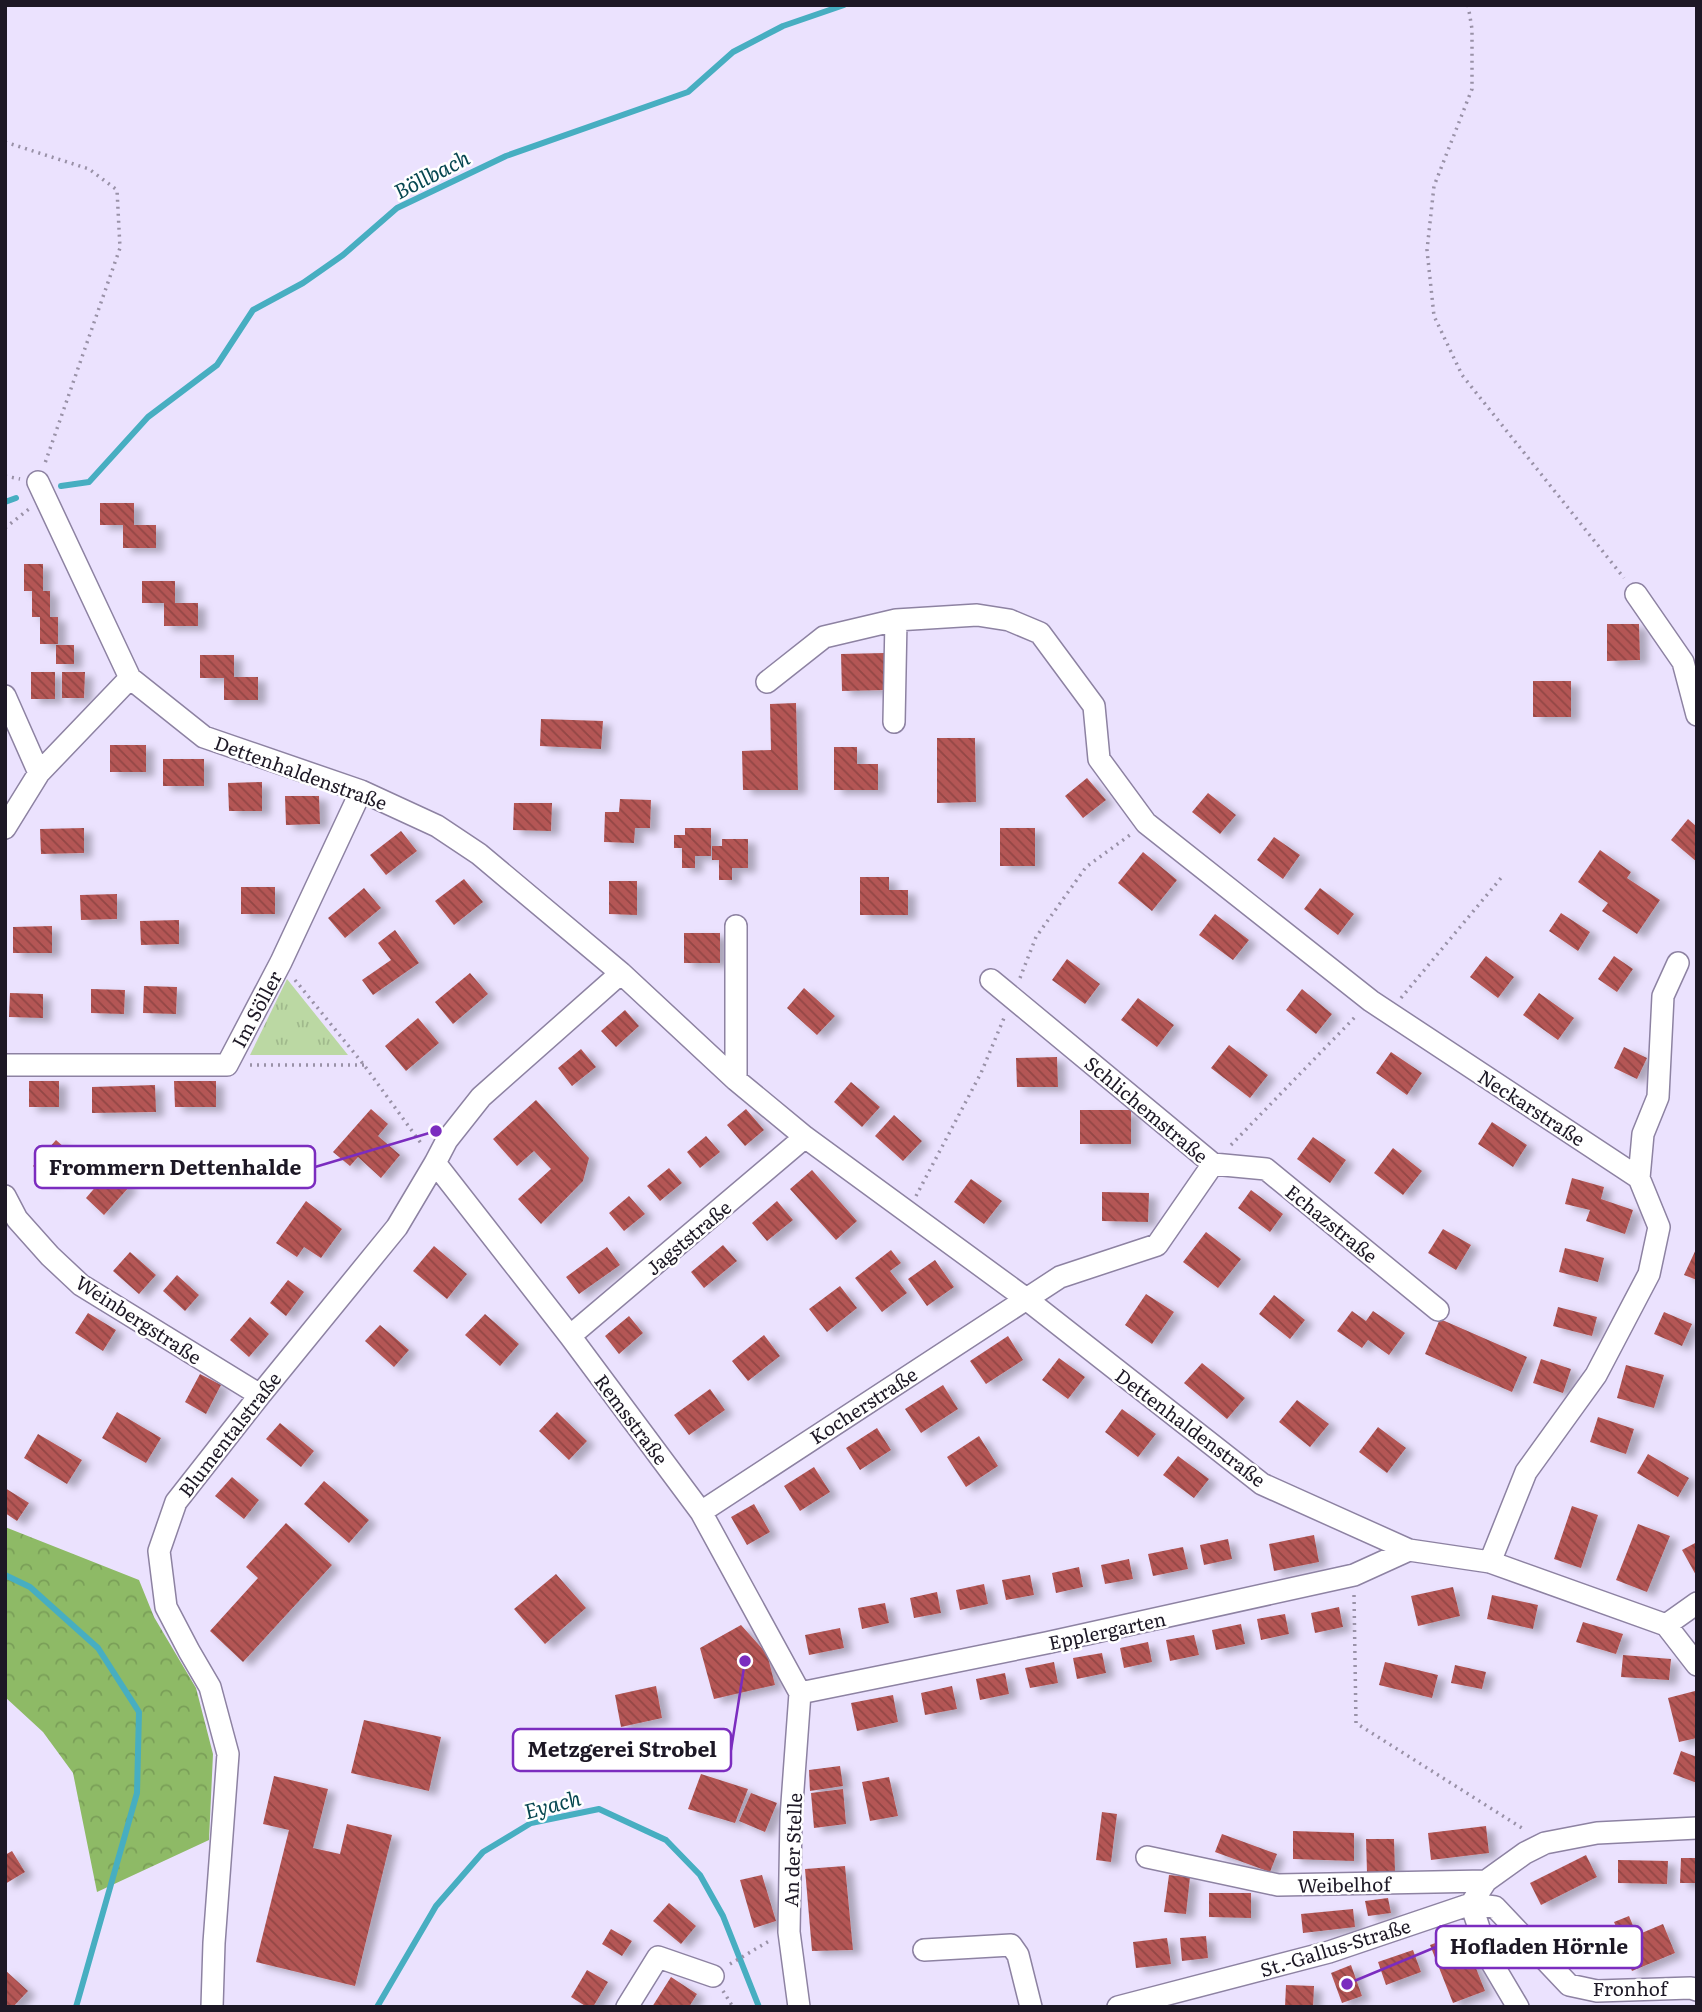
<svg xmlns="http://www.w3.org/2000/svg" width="1702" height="2012" font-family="Literata,serif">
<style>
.forest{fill:url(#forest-crowns)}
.park{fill:url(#park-tufts)}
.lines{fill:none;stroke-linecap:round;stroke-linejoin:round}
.stream{stroke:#47aec1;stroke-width:6}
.building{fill:url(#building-back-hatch);filter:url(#shadow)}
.minor-casing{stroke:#8d82a2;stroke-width:24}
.path{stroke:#9991a7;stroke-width:3.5;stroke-dasharray:2 5;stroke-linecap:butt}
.minor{stroke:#fff;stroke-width:21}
.labels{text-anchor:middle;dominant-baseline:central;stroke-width:5;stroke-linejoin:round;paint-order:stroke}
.street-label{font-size:19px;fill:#1d1825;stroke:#fff}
.water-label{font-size:21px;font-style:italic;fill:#074751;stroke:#fff}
.leader{fill:none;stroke:#7b2cbf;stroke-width:2.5}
.callout-dot{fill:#7b2cbf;stroke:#fff;stroke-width:2.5}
.callout{fill:#fff;stroke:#7b2cbf;stroke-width:2.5}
.callout-label{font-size:21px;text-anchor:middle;font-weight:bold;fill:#1d1825}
</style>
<defs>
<pattern id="forest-crowns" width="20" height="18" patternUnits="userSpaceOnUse" patternTransform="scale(1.75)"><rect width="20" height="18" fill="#8eba66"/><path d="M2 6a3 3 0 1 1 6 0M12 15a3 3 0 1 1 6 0" fill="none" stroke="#7a9f58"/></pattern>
<pattern id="park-tufts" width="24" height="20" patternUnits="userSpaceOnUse" patternTransform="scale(1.75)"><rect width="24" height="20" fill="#bbd8a3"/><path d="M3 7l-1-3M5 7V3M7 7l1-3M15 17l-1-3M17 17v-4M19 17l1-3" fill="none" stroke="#a0b98c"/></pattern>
<pattern id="building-back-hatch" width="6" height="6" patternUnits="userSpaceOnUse" patternTransform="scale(1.75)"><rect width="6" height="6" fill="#b45654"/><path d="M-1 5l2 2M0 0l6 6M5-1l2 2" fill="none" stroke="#924645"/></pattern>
<filter id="shadow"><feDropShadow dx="8" dy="4.5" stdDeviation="3.5" flood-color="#0004"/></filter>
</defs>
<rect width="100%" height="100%" fill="#ebe2fe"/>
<path class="forest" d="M5 1527 139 1580 154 1617 196 1688 213 1754 209 1840 97 1892 73 1773 43 1732 5 1697Z"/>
<path class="park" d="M287 979 348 1055H250Z"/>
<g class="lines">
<path class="stream" d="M61 486 89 482 148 417 217 365 253 310 303 283 343 255 397 208 506 156 688 92 733 52 783 26 844 5
M5 502 16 498
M5 1575 30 1587 98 1648 139 1712 137 1793 76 2007
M377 2007 436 1906 483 1852 531 1823 599 1809 666 1840 700 1875 723 1916 759 2007"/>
</g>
<path class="building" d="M100 503H134V525H156V548H123V525H100Z
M24 564H43V591H50V617H58V644H40V617H32V591H24Z
M142 581H175V603H198V626H164V603H142Z
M1607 624H1639L1640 660 1607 661Z
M56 645H74V664H56Z
M885 653 886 690 842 691 841 654Z
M200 655H234V677H258V700H224V678H200Z
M31 672H55V699H31Z
M62 672H85L84 698H62Z
M1533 681H1571V717H1533Z
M796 703 798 790H743L742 751 771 750 770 704Z
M541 719 603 721 601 749 540 746Z
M937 738H975L976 802 937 803Z
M110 745H146V772H110Z
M834 747H857V764H878V790H834Z
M163 759H204V786H163Z
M1087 778 1106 800 1083 818 1065 796Z
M262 782V811H229L228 783Z
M1208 793 1236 815 1220 834 1192 812Z
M285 796H319L320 824 286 825Z
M620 799 651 800 650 828H635L634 843 604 842 605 812H619Z
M514 803H552L551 831 513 830Z
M1688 819 1697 827V862L1671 840Z
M84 828V853L41 854 40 829Z
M685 828H711V856H695V868H682V848H674V835H685Z
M1000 828H1035V866H1000Z
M401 831 417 851 386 875 370 855Z
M1274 837 1300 855 1283 879 1257 860Z
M722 839H748V868H732V880H719V860H712V846H722Z
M1600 850 1631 872 1627 878 1660 900 1637 934 1602 911 1608 903 1578 882Z
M1143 852 1177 880 1152 911 1118 883Z
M860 877H889V890H908V915H860Z
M464 879 483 902 454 925 435 901Z
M609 881H637V915L609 914Z
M241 887H275V914H241Z
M364 888 381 908 345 938 328 918Z
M1320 888 1354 914 1338 935 1304 909Z
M117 894V919L81 920 80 895Z
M1561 913 1590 932 1578 951 1549 931Z
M1215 914 1249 940 1233 960 1199 935Z
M179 920V944L141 945 140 921Z
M52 926V953H13V927Z
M395 930 419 963 373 995 362 980 391 960 378 943Z
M684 933H720V963H684Z
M1486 956 1514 977 1498 998 1470 977Z
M1614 956 1633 969 1617 992 1598 979Z
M1067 959 1100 984 1085 1004 1052 980Z
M470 973 488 994 453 1024 435 1002Z
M144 986 177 987 176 1014 143 1013Z
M804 988 835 1016 817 1035 787 1008Z
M91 989 125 990 124 1014 91 1013Z
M1302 989 1332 1014 1316 1034 1286 1010Z
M10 993 43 994V1018L9 1017Z
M1539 993 1574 1018 1558 1040 1523 1015Z
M1138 998 1174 1025 1157 1047 1121 1020Z
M625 1010 639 1026 616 1047 601 1031Z
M418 1018 439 1043 406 1071 385 1046Z
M1229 1045 1268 1075 1250 1098 1211 1068Z
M1624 1047 1647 1058 1637 1079 1614 1068Z
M581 1049 596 1067 572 1086 558 1068Z
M1391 1052 1422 1073 1407 1095 1376 1073Z
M1057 1057 1058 1087H1017L1016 1058Z
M29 1081H59V1107H29Z
M174 1081H216V1107H175Z
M851 1082 880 1107 862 1127 834 1102Z
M155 1085 156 1112 92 1113V1087Z
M536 1100 589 1158 583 1181 541 1224 518 1199 551 1169 534 1151 517 1166 493 1139Z
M371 1109 388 1124 378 1136 400 1155 381 1178 358 1157 350 1166 333 1152Z
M746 1109 764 1130 745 1146 727 1125Z
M1080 1110H1131V1144H1080Z
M894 1115 922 1141 903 1161 875 1136Z
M1492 1122 1527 1145 1513 1167 1478 1144Z
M706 1136 720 1152 700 1168 687 1152Z
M1313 1137 1346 1160 1330 1183 1297 1159Z
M56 1140 74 1156 51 1182 33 1166Z
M1393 1148 1422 1171 1403 1195 1374 1173Z
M669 1168 682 1183 660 1201 647 1186Z
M111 1169 130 1186 104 1215 86 1198Z
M812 1170 857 1221 836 1240 790 1189Z
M1572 1178 1604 1187 1601 1199 1633 1210 1625 1234 1586 1221 1590 1210 1565 1204Z
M971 1179 1002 1201 984 1224 954 1202Z
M1251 1190 1283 1214 1270 1232 1238 1208Z
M1102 1192 1149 1193 1148 1222 1102 1221Z
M629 1196 645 1214 624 1231 609 1213Z
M306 1201 342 1229 321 1258 304 1247 297 1257 276 1243Z
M777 1201 793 1220 767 1241 752 1223Z
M1443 1229 1471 1245 1456 1270 1428 1253Z
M1206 1232 1241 1259 1218 1288 1183 1262Z
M723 1245 737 1261 704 1288 691 1272Z
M434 1246 467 1274 447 1299 413 1271Z
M607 1247 620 1265 579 1294 566 1277Z
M1697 1247V1280L1684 1275Z
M1565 1248 1604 1258 1598 1282 1559 1272Z
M891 1250 901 1263 890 1271 907 1293 882 1312 855 1278Z
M130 1252 156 1275 139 1294 113 1271Z
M935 1260 954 1287 927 1306 908 1279Z
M177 1275 199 1295 185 1311 163 1291Z
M288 1280 304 1292 286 1316 270 1303Z
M840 1286 857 1308 827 1332 809 1309Z
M1146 1294 1174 1312 1152 1344 1125 1325Z
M1274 1295 1305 1320 1290 1339 1259 1314Z
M1558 1307 1597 1317 1592 1336 1553 1326Z
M1352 1311 1366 1321 1373 1311 1405 1333 1389 1355 1368 1340 1362 1348 1337 1331Z
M1664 1312 1692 1324 1682 1346 1654 1334Z
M88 1313 116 1330 103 1351 75 1333Z
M485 1314 519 1344 500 1366 465 1335Z
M629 1316 643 1333 619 1354 605 1336Z
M250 1317 269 1334 249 1357 230 1340Z
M1440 1319 1527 1357 1512 1392 1425 1354Z
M380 1325 409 1350 394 1367 365 1341Z
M764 1335 780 1356 748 1381 732 1361Z
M1008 1336 1023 1360 986 1384 970 1361Z
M1059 1358 1085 1377 1068 1399 1042 1380Z
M1541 1359 1571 1369 1563 1393 1533 1383Z
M1202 1363 1245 1398 1227 1419 1184 1383Z
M1626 1365 1664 1375 1654 1408 1617 1398Z
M200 1374 221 1385 206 1414 185 1402Z
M943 1385 958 1409 921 1433 905 1409Z
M710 1389 725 1410 689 1435 674 1415Z
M1297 1400 1329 1424 1310 1447 1279 1422Z
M1122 1409 1156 1434 1138 1457 1105 1432Z
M117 1412 161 1438 146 1463 102 1438Z
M557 1412 587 1441 569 1460 539 1431Z
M1598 1417 1634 1429 1626 1454 1590 1442Z
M280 1423 314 1451 301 1467 266 1439Z
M1378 1427 1406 1448 1387 1473 1359 1452Z
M877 1428 891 1450 860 1470 846 1448Z
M38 1434 82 1460 67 1484 24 1458Z
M979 1436 998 1466 966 1487 947 1457Z
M1648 1454 1689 1478 1678 1497 1637 1473Z
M1178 1456 1209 1479 1194 1498 1163 1475Z
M814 1467 830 1492 800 1511 784 1486Z
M232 1477 259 1500 244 1519 215 1496Z
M324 1481 369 1520 349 1543 304 1504Z
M5 1488 29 1503 17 1521 5 1513Z
M754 1504 770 1532 747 1545 731 1517Z
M1572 1506 1598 1515 1581 1568 1554 1559Z
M286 1523 332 1565 243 1662 210 1631 258 1578 246 1567Z
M1638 1524 1670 1536 1647 1592 1616 1580Z
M1314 1535 1319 1562 1274 1571 1269 1544Z
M1228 1539 1232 1559 1204 1565 1200 1545Z
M1697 1542V1577L1682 1550Z
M1183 1547 1188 1569 1153 1576 1148 1554Z
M1129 1559 1133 1579 1105 1584 1101 1565Z
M1079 1567 1083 1587 1056 1593 1052 1573Z
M556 1574 586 1608 545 1644 514 1609Z
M1030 1575 1034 1595 1006 1600 1002 1580Z
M984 1584 988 1604 960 1610 956 1590Z
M1453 1587 1460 1616 1418 1626 1411 1596Z
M937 1592 941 1613 914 1618 910 1598Z
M1492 1595 1538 1605 1533 1629 1487 1619Z
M885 1603 889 1623 862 1629 858 1608Z
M1339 1607 1343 1627 1315 1633 1311 1613Z
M1285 1614 1289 1634 1261 1640 1257 1619Z
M1583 1622 1623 1634 1616 1654 1576 1642Z
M1241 1624 1245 1644 1216 1650 1212 1630Z
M741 1625 767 1654 775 1685 714 1699 700 1648Z
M840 1628 844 1648 809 1655 805 1635Z
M1194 1635 1199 1655 1170 1661 1166 1640Z
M1148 1642 1152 1662 1124 1668 1120 1648Z
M1102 1653 1106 1673 1077 1679 1073 1658Z
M1623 1655 1671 1659 1669 1680 1621 1677Z
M1054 1662 1058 1683 1030 1688 1025 1668Z
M1385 1662 1438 1675 1432 1698 1379 1685Z
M1455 1665 1486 1672 1482 1689 1451 1683Z
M1005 1673 1009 1694 980 1700 976 1679Z
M656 1686 662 1718 621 1727 615 1695Z
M952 1686 957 1709 925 1715 921 1693Z
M1695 1691 1697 1738 1679 1742 1668 1698Z
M893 1695 898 1722 857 1731 851 1703Z
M364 1720 441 1737 429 1791 351 1773Z
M1681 1751 1697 1757V1783L1673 1774Z
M840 1766 843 1786 810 1791 809 1770Z
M701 1774 748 1789 735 1823 688 1809Z
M274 1776 328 1789 313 1848 340 1854 347 1824 392 1835 355 1986 256 1962 289 1830 263 1824Z
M889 1777 898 1816 870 1821 862 1782Z
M843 1789 846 1824 814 1828 811 1793Z
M751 1793 777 1803 765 1832 739 1821Z
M1102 1812 1117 1814 1111 1862 1096 1860Z
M1486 1826 1489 1853 1431 1860 1428 1833Z
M1293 1831 1354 1833V1861L1293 1859Z
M1222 1834 1277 1854 1270 1872 1215 1852Z
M1366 1839H1394L1395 1872 1367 1873Z
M12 1851 25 1872 5 1884V1855Z
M1586 1855 1597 1877 1541 1905 1530 1883Z
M1681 1858H1697V1883H1680Z
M1618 1860 1668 1861 1667 1884 1618 1883Z
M845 1866 853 1950 812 1951 805 1869Z
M762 1875 776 1921 754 1928 740 1880Z
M1169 1875 1190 1877 1186 1914 1164 1912Z
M1209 1893H1251V1918L1209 1917Z
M1388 1898 1391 1913 1368 1916 1365 1901Z
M669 1903 696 1926 681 1944 653 1921Z
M1353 1909 1355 1927 1303 1933 1301 1914Z
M1629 1916 1637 1935 1663 1924 1675 1953 1632 1971 1619 1941 1622 1940 1614 1922Z
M611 1929 632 1941 622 1956 602 1944Z
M1462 1933 1485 1991 1453 2003 1430 1945Z
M1206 1936 1208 1958 1182 1961 1180 1938Z
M1167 1938 1171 1964 1136 1968 1133 1942Z
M1413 1950 1421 1972 1386 1985 1378 1962Z
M1351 1965 1362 1996 1342 2003 1331 1973Z
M5 1970 28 1991 13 2007H5Z
M587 1970 608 1982 593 2007H587L571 1997Z
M671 1977 697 1994 689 2007H652Z
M1286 1985 1314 1986 1313 2007H1285Z"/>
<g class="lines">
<g class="minor-casing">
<path id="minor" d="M38 482 130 678 204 737 361 791 437 826 479 854 621 973 736 1080 805 1137 1025 1298 1262 1484 1409 1550 1490 1562 1666 1625 1697 1665
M1636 594 1683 662 1697 715
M767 682 824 637 896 620 977 615 1009 620 1040 633 1094 706 1099 759 1146 823 1371 1001 1639 1178 1659 1227 1649 1274 1596 1375 1526 1472 1490 1562
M5 696 39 773
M894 722 896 620
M5 828 39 773 130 678
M5 1065H227L281 962 361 791
M736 1080V926
M435 1163 570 1336 701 1512 800 1693
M1213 1164 1266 1169 1438 1310
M1639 1178 1643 1134 1658 1097 1663 996 1678 963
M5 1196 17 1219 50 1256 81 1285 260 1395
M570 1336 805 1137
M701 1512 1060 1277 1157 1245 1213 1164 991 980
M1666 1625 1697 1603
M800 1693 1046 1643 1354 1575 1409 1550
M1147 1857 1278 1885 1486 1881
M1471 1904 1495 1907 1569 1985 1597 1991 1691 1988 1697 1990
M1471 1904 1489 1958 1518 2007
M924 1950 1011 1945 1018 1955 1031 2007
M212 2007 214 1943 228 1754 210 1687 189 1651 166 1607 159 1551 176 1502 260 1395 397 1227 435 1163 447 1140 481 1097 621 973
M627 2007 658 1957 713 1976
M799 2007 789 1932 791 1817 800 1693
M1118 2007 1329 1952 1471 1904 1486 1881 1525 1853 1545 1843 1597 1833 1697 1828"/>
</g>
<path class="path" d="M1468 5 1472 29V89L1434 186 1427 250 1434 316 1462 375 1624 578
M5 142 89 169 117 190 120 248 44 466
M5 476 20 479
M5 528 29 509
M1020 978 1036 937 1086 867 1130 835
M295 980 364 1065 423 1146
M1401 998 1501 878
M250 1065H364
M1231 1145 1357 1015
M916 1196 981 1073 1004 1018
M1354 1595 1356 1723 1525 1830
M730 1964 771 1940
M723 1991 733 2007"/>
<use href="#minor" class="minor"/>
</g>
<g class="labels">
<g class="street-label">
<text transform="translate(301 772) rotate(20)">Dettenhaldenstraße</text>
<text transform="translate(256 1009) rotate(-62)">Im Söller</text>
<text transform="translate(1532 1107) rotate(33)">Neckarstraße</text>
<text transform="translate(1147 1109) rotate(40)">Schlichemstraße</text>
<text transform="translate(1332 1223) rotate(39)">Echazstraße</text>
<text transform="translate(688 1237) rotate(-40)">Jagststraße</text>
<text transform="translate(139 1319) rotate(33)">Weinbergstraße</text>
<text transform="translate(863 1405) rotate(-33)">Kocherstraße</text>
<text transform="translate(632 1419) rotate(53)">Remsstraße</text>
<text transform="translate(1191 1427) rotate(37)">Dettenhaldenstraße</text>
<text transform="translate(229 1434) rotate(-52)">Blumentalstraße</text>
<text transform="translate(1107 1630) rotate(-12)">Epplergarten</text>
<text transform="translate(792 1850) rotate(-88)">An der Stelle</text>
<text transform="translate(1344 1884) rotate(-1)">Weibelhof</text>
<text transform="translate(1335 1947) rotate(-17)">St.-Gallus-Straße</text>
<text x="1630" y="1988">Fronhof</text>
</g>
<g class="water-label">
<text transform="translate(431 173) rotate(-27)">Böllbach</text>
<text transform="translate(552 1803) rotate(-15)">Eyach</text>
</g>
</g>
<path class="leader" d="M436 1131L315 1167M745 1661L731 1750M1347 1984L1436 1947"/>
<g class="callout-dot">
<circle cx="436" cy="1131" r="7"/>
<circle cx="745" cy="1661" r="7"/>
<circle cx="1347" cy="1984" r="7"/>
</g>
<g class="callout">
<rect x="35" y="1146" width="280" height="42" rx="7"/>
<rect x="513" y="1729" width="218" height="42" rx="7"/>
<rect x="1436" y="1926" width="206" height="42" rx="7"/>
</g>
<g class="callout-label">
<text x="175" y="1175">Frommern Dettenhalde</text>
<text x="622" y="1757">Metzgerei Strobel</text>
<text x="1539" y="1954">Hofladen Hörnle</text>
</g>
<rect width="1702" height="2012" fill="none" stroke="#1d1825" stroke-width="14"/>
</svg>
